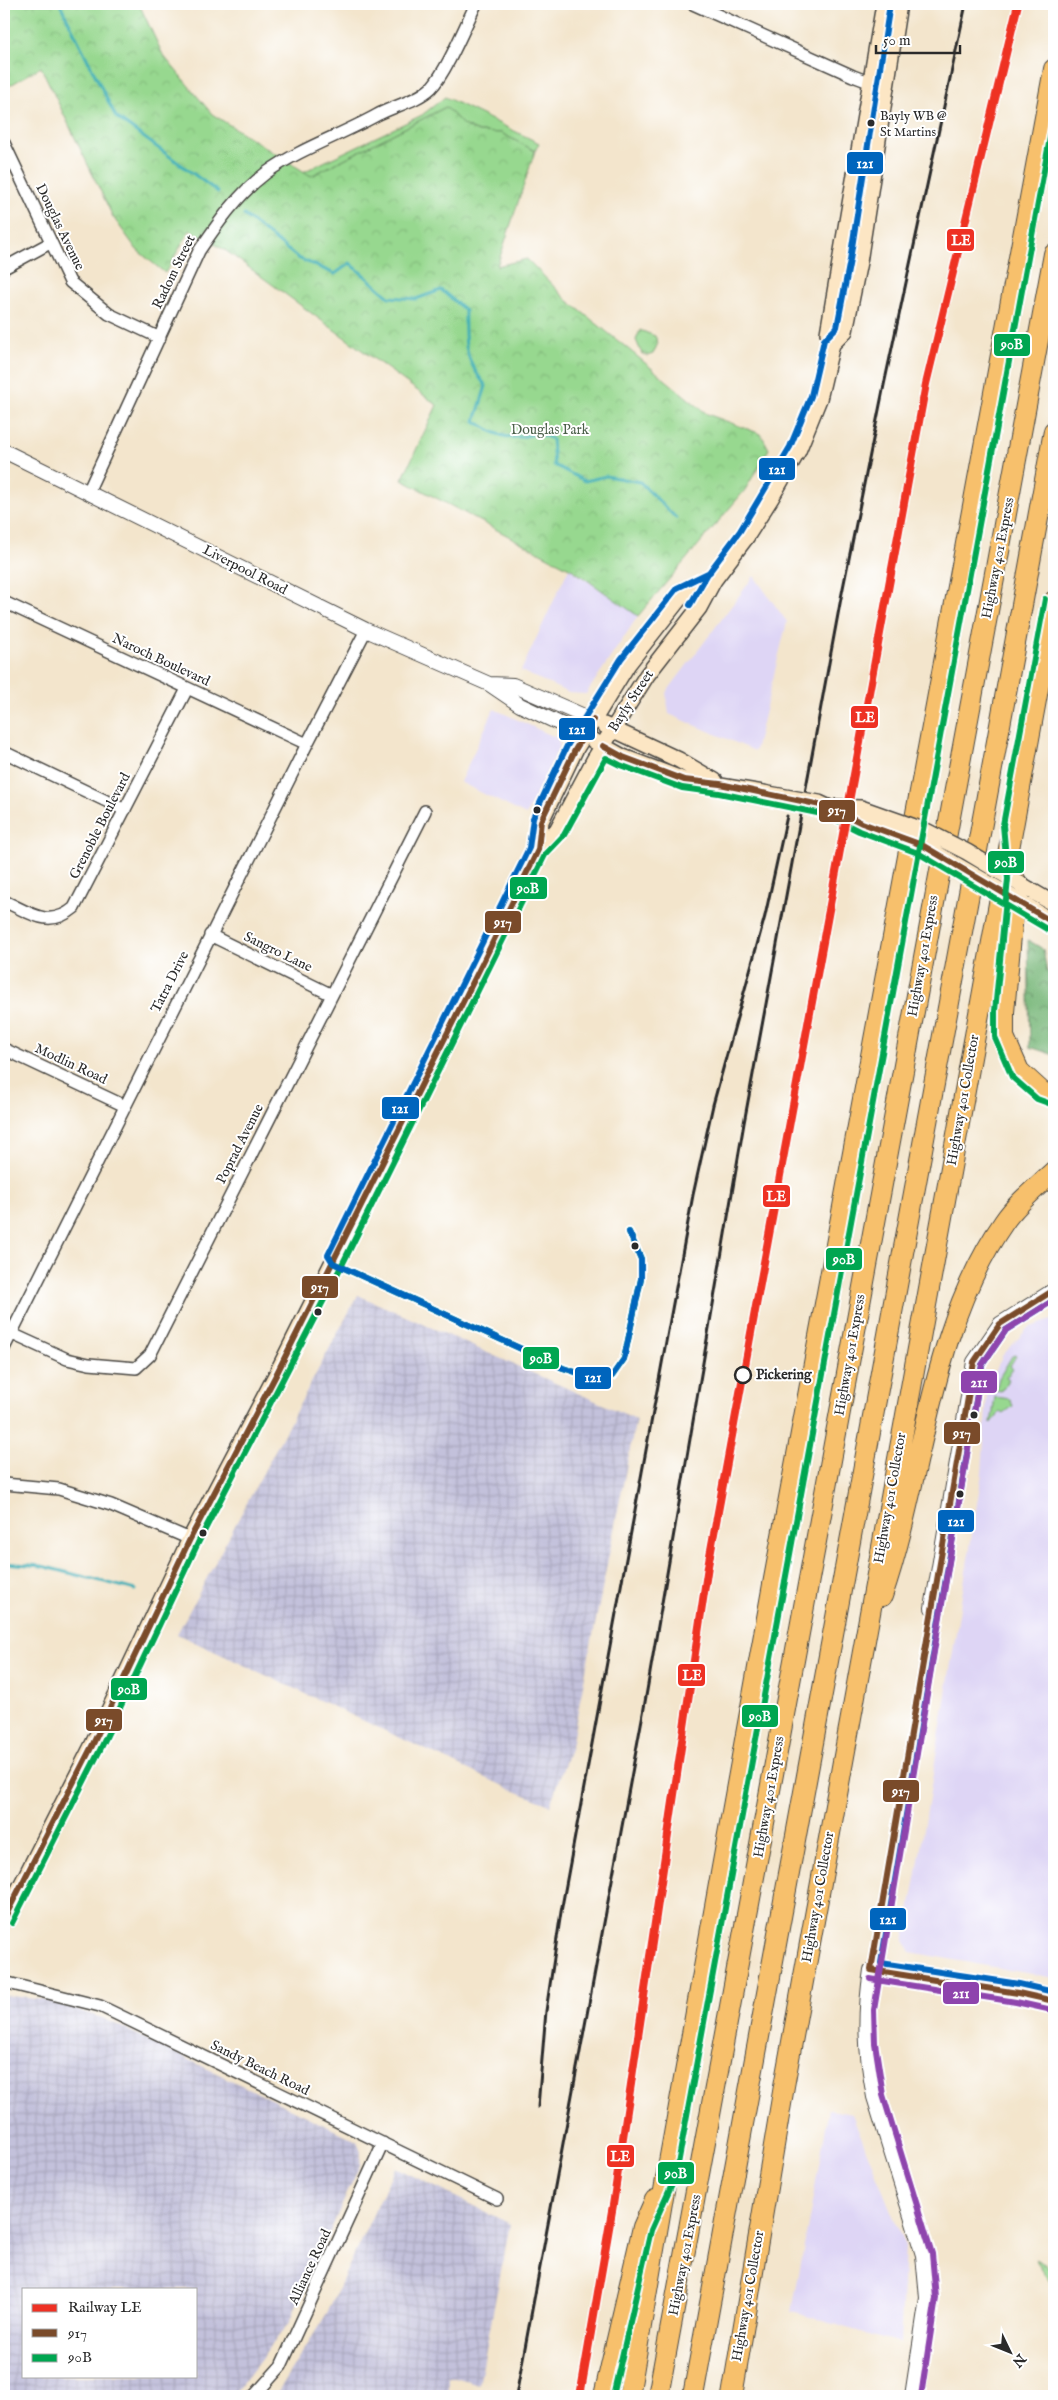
<svg xmlns="http://www.w3.org/2000/svg" width="1058" height="2400" font-family="'IM FELL English',serif">
<style>
.built{fill:#ded5f5}
.industrial{fill:url(#industrial-grid);fill-rule:evenodd}
.green{fill:#97d88f;stroke:#61825d}
.forest{fill:url(#forest-crowns);stroke:#527252}
.park{fill:url(#park-crowns);stroke:#61825d}
.lines{fill:none;stroke-linecap:round;stroke-linejoin:round}
.stream{stroke:#3eafb7;stroke-width:3}
.minor-casing{stroke:#494743;stroke-width:14}
.tertiary-casing{stroke:#494743;stroke-width:16}
.secondary-casing{stroke:#494743;stroke-width:18}
.motorway-casing{stroke:#494743;stroke-width:22}
.minor{stroke:#fff;stroke-width:11}
.tertiary{stroke:#fff;stroke-width:14}
.secondary{stroke:#fce6c4;stroke-width:15}
.motorway{stroke:#f7c06c;stroke-width:20}
.rail{stroke:#2b2b2b;stroke-width:3}
.secondary-bridge-casing{stroke:#494743;stroke-width:18;stroke-linecap:butt}
.secondary-bridge{stroke:#fce6c4;stroke-width:15}
.bus-1-casing{stroke:#fff;stroke-width:10}
.bus-2-casing{stroke:#fff;stroke-width:10}
.bus-3-casing{stroke:#fff;stroke-width:10}
.bus-4-casing{stroke:#fff;stroke-width:10}
.bus-1{stroke:#7a4b2a;stroke-width:6}
.bus-2{stroke:#00a651;stroke-width:6}
.bus-3{stroke:#0065bd;stroke-width:6}
.bus-4{stroke:#8e44ad;stroke-width:6}
.rail-1-casing{stroke:#fff;stroke-width:11}
.rail-1{stroke:#ee3124;stroke-width:8}
.bus-dot{fill:#2b2b2b;stroke:#fff;stroke-width:2}
.stop-dot{fill:#fff;stroke:#2b2b2b;stroke-width:2.5}
.labels{text-anchor:middle;dominant-baseline:central;stroke-width:4;stroke-linejoin:round;paint-order:stroke}
.bus-label{font-size:13px;fill:#2b2b2b;stroke:#fff;text-anchor:start}
.street-label{font-size:14px;fill:#2b2b2b;stroke:#fff}
.park-label{font-size:14px;fill:#4b5f49;stroke:#fff}
.stop-label{font-size:14px;font-weight:bold;fill:#2b2b2b;stroke:#fff;text-anchor:start}
.line-badge{stroke:#fff;stroke-width:2}
.badge-label{font-size:14px;text-anchor:middle;font-weight:bold;fill:#fff}
</style>
<defs>
<pattern id="industrial-grid" width="8" height="8" patternUnits="userSpaceOnUse" patternTransform="scale(1.25)"><rect width="8" height="8" fill="#c3c1db"/><path d="M0 4h8M4 0v8" fill="none" stroke="#a8a6bc"/></pattern>
<pattern id="forest-crowns" width="20" height="18" patternUnits="userSpaceOnUse" patternTransform="scale(1.25)"><rect width="20" height="18" fill="#79b87a"/><path d="M2 6a3 3 0 1 1 6 0M12 15a3 3 0 1 1 6 0" fill="none" stroke="#639664"/></pattern>
<pattern id="park-crowns" width="20" height="18" patternUnits="userSpaceOnUse" patternTransform="scale(1.25)"><rect width="20" height="18" fill="#97d88f"/><path d="M2 6a3 3 0 1 1 6 0M12 15a3 3 0 1 1 6 0" fill="none" stroke="#82ba7c"/></pattern>
</defs>
<rect width="100%" height="100%" fill="#fff"/>
<filter id="ink" filterUnits="userSpaceOnUse"><feTurbulence type="fractalNoise" baseFrequency=".02" numOctaves="2"/><feDisplacementMap in="SourceGraphic" scale="10" xChannelSelector="R" yChannelSelector="G"/><feConvolveMatrix kernelMatrix="1 2 1 2 8 2 1 2 1" color-interpolation-filters="sRGB"/></filter>
<filter id="wash" filterUnits="userSpaceOnUse"><feTurbulence type="fractalNoise" baseFrequency=".0096" numOctaves="4" result="noise"/><feDisplacementMap in="SourceGraphic" scale="20" xChannelSelector="R" yChannelSelector="G"/><feGaussianBlur stdDeviation="1.12" result="paint"/><feColorMatrix in="noise" values="0 0 0 0 0 0 0 0 0 0 0 0 0 0 0 0 0 1.4 0 .05"/><feComposite in="paint" operator="in"/></filter>
<g filter="url(#wash)">
<rect width="100%" height="100%" fill="#f3e5cc"/>
<path class="built" d="M569 568 638 616 586 694 569 693 521 671Z
M754 576 787 622 755 751 669 714 666 693Z
M494 709 557 738 560 745 526 815 460 782Z
M1054 1319V1978L910 1952 904 1941 916 1878 982 1473 987 1390 1002 1356 1028 1328Z
M829 2110 852 2114 905 2246 900 2343 792 2312Z"/>
<path class="industrial" d="M358 1295 636 1419 571 1746 550 1805 512 1790 177 1634Z
M4 1995 50 2001 105 2019 357 2141 361 2152 360 2165 288 2324 233 2396H4ZM24 2289H196V2376H24Z
M395 2167 510 2224 479 2385 448 2376V2396H275L327 2313Z"/>
<path class="green" d="M445 97 539 143 535 151 501 133 478 132 463 125 446 107 311 176 303 172 422 115Z
M1015 1355 1016 1356 1010 1366 1013 1368 1006 1378 1009 1380 1001 1391 996 1390 999 1378 1012 1356Z
M995 1397 1010 1399 1013 1406 1003 1414 1000 1412 991 1424Z"/>
<path class="forest" d="M1028 940 1043 949 1047 972 1054 970V1055L1030 1047Z"/>
<path class="park" d="M4 4H139L163 55 212 114 311 176 446 107 463 125 478 132 501 133 535 151 497 266 527 259 567 300 627 348 707 414 761 434 769 449 745 490 638 616 573 570 402 480 437 405 225 250 190 230 165 273 137 250 113 217 41 67 4 89Z
M640 330 655 336 658 343 653 354 647 356 642 354 636 340Z
M1035 2259 1054 2269V2286Z"/>
<g class="lines">
<path class="stream" d="M60 4 116 117 218 192
M244 215 298 258 335 274 350 263 389 297 416 299 441 290 465 310C464 344 464 359 486 386L475 421C486 428 497 436 510 437 530 439 530 429 552 439L554 465 585 481 606 476 640 482 676 518
M4 1563 42 1566 136 1590"/>
</g>
</g>
<g filter="url(#ink)">
<g class="lines">
<g class="minor-casing">
<path id="minor" d="M693 4 853 76 885 88
M4 143 70 282 109 314 160 338
M4 268 50 243
M88 492 199 251C218 223 238 194 266 173 299 149 341 135 377 115 394 106 417 101 431 88 447 71 465 26 476 4
M4 602 307 744
M4 752 125 810
M4 901C30 913 49 929 74 908L187 689
M210 935 332 995
M4 1049 125 1106
M10 1333 67 1359 89 1364 136 1368 150 1355 425 811
M4 1348 307 744 366 630
M4 1484 59 1489 111 1505 190 1539
M4 1982 100 2006 497 2199
M254 2396 281 2366 383 2143"/>
</g>
<g class="tertiary-casing">
<path id="tertiary" d="M4 451 366 630 489 684 520 705 584 735
M490 684 513 685 593 720
M932 1608 974 1362 1000 1324 1054 1290
M912 2396 927 2298 923 2255 874 2097C865 2050 864 2016 871 1970L1018 1993 1054 2001"/>
</g>
<g class="secondary-casing">
<path id="secondary" d="M832 344 828 333 884 4
M604 725 679 760 715 781
M594 741 623 757 684 780 763 793
M538 850 557 830 594 760 623 713 647 675 699 608 714 580 747 536 771 498 798 451 819 399 832 344 845 331 859 262 899 4
M1030 890 1054 904
M1026 905 1054 923
M4 1919 92 1746 190 1539 276 1375 482 964 538 850 541 821 575 750 628 664 683 594 714 580"/>
</g>
<g class="motorway-casing">
<path id="motorway" d="M1016 881 1004 1012V1037L1019 1071 1042 1092 1054 1096
M882 1596C924 1474 928 1332 1004 1222 1017 1203 1037 1187 1054 1171
M604 2396 643 2227 655 2200
M629 2396 667 2173 774 1579 1054 69
M658 2396 1054 254
M693 2396 1054 431
M732 2396 784 2086 1054 601"/>
</g>
<use href="#minor" class="minor"/>
<use href="#tertiary" class="tertiary"/>
<use href="#secondary" class="secondary"/>
<use href="#motorway" class="motorway"/>
<path class="rail" d="M538 2107 546 2011 561 1912 693 1195 713 1105 765 916 787 816
M516 2396 644 1708 744 1123 841 598 884 385 966 4"/>
<g class="secondary-bridge-casing">
<path id="secondary-bridge" d="M763 793 819 803 862 823 922 845 1026 905
M834 807 861 808 926 831 967 852 1030 890"/>
</g>
<use href="#secondary-bridge" class="secondary-bridge"/>
<g class="bus-1-casing">
<path id="bus-1" d="M603 746 623 757 684 780 720 784 830 807 862 823 922 845 1054 923
M4 1919 92 1746 190 1539 276 1375 482 964 538 850 541 821 575 750 593 720
M871 1970 974 1362 1000 1324 1054 1290
M871 1970 1018 1993 1054 2001"/>
</g>
<g class="bus-2-casing">
<path id="bus-2" d="M1045 599 1003 825 1008 879 995 1011V1037L1012 1077 1037 1099 1051 1104
M333 1263 563 1368 600 1380 612 1376 624 1359 641 1279V1259L629 1232
M12 1923 100 1750 198 1543 345 1259 545 855 564 835 606 758 620 765 682 788 719 793 827 815 859 831 918 853 1050 931
M613 2396 651 2230 676 2175 1054 116"/>
</g>
<g class="bus-3-casing">
<path id="bus-3" d="M690 605 707 575 740 531 790 447 811 396 824 340 837 327 850 260 890 4
M629 1232 641 1259V1279L624 1359 612 1376 600 1380 563 1368 333 1263 328 1255 529 848 533 818 567 746 621 659 677 588 710 572
M1054 1300 1006 1330 982 1365 881 1963 1019 1984 1054 1992"/>
</g>
<g class="bus-4-casing">
<path id="bus-4" d="M870 1979 1016 2002 1052 2010
M921 2396 936 2298 932 2254 883 2095 875 2043 874 2010 982 1365 1006 1330 1054 1300"/>
</g>
<use href="#bus-1" class="bus-1"/>
<use href="#bus-2" class="bus-2"/>
<use href="#bus-3" class="bus-3"/>
<use href="#bus-4" class="bus-4"/>
<g class="rail-1-casing">
<path id="rail-1" d="M580 2396 613 2205 708 1566 926 384 1018 4"/>
</g>
<use href="#rail-1" class="rail-1"/>
</g>
</g>
<g class="bus-dot">
<circle cx="871" cy="123" r="4.5"/>
<circle cx="537" cy="810" r="4.5"/>
<circle cx="635" cy="1246" r="4.5"/>
<circle cx="318" cy="1312" r="4.5"/>
<circle cx="974" cy="1415" r="4.5"/>
<circle cx="960" cy="1494" r="4.5"/>
<circle cx="203" cy="1533" r="4.5"/>
</g>
<circle class="stop-dot" cx="743" cy="1375" r="8"/>
<g class="labels">
<g class="bus-label">
<text x="880" y="116">Bayly WB @<tspan x="880" dy="16">St Martins</tspan></text>
</g>
<g class="street-label">
<text transform="translate(60 227) rotate(64)">Douglas Avenue</text>
<text transform="translate(174 272) rotate(-64)">Radom Street</text>
<text transform="translate(998 558) rotate(-79)">Highway 401 Express</text>
<text transform="translate(245 570) rotate(27)">Liverpool Road</text>
<text transform="translate(161 660) rotate(25)">Naroch Boulevard</text>
<text transform="translate(631 701) rotate(-57)">Bayly Street</text>
<text transform="translate(100 826) rotate(-63)">Grenoble Boulevard</text>
<text transform="translate(278 952) rotate(26)">Sangro Lane</text>
<text transform="translate(923 956) rotate(-80)">Highway 401 Express</text>
<text transform="translate(170 982) rotate(-63)">Tatra Drive</text>
<text transform="translate(71 1064) rotate(25)">Modlin Road</text>
<text transform="translate(963 1100) rotate(-80)">Highway 401 Collector</text>
<text transform="translate(240 1144) rotate(-63)">Poprad Avenue</text>
<text transform="translate(850 1355) rotate(-80)">Highway 401 Express</text>
<text transform="translate(890 1498) rotate(-80)">Highway 401 Collector</text>
<text transform="translate(769 1797) rotate(-80)">Highway 401 Express</text>
<text transform="translate(818 1897) rotate(-80)">Highway 401 Collector</text>
<text transform="translate(260 2068) rotate(26)">Sandy Beach Road</text>
<text transform="translate(685 2255) rotate(-79)">Highway 401 Express</text>
<text transform="translate(310 2267) rotate(-65)">Alliance Road</text>
<text transform="translate(748 2296) rotate(-80)">Highway 401 Collector</text>
</g>
<g class="park-label">
<text x="550" y="430">Douglas Park</text>
</g>
<g class="stop-label">
<text x="756" y="1375">Pickering</text>
</g>
</g>
<g class="line-badge">
<rect x="846" y="151" width="38" height="24" rx="5" fill="#0065bd"/>
<rect x="946" y="228" width="29" height="24" rx="5" fill="#ee3124"/>
<rect x="993" y="333" width="38" height="24" rx="5" fill="#00a651"/>
<rect x="758" y="457" width="38" height="24" rx="5" fill="#0065bd"/>
<rect x="850" y="705" width="29" height="24" rx="5" fill="#ee3124"/>
<rect x="558" y="717" width="38" height="24" rx="5" fill="#0065bd"/>
<rect x="818" y="799" width="38" height="24" rx="5" fill="#7a4b2a"/>
<rect x="987" y="850" width="38" height="24" rx="5" fill="#00a651"/>
<rect x="509" y="876" width="39" height="24" rx="5" fill="#00a651"/>
<rect x="484" y="910" width="38" height="24" rx="5" fill="#7a4b2a"/>
<rect x="381" y="1096" width="39" height="24" rx="5" fill="#0065bd"/>
<rect x="762" y="1184" width="29" height="24" rx="5" fill="#ee3124"/>
<rect x="825" y="1247" width="38" height="24" rx="5" fill="#00a651"/>
<rect x="301" y="1275" width="38" height="24" rx="5" fill="#7a4b2a"/>
<rect x="522" y="1346" width="38" height="24" rx="5" fill="#00a651"/>
<rect x="574" y="1366" width="38" height="24" rx="5" fill="#0065bd"/>
<rect x="960" y="1370" width="38" height="24" rx="5" fill="#8e44ad"/>
<rect x="943" y="1421" width="38" height="24" rx="5" fill="#7a4b2a"/>
<rect x="937" y="1509" width="38" height="24" rx="5" fill="#0065bd"/>
<rect x="677" y="1663" width="29" height="24" rx="5" fill="#ee3124"/>
<rect x="110" y="1677" width="38" height="24" rx="5" fill="#00a651"/>
<rect x="741" y="1704" width="38" height="24" rx="5" fill="#00a651"/>
<rect x="85" y="1708" width="38" height="24" rx="5" fill="#7a4b2a"/>
<rect x="882" y="1779" width="38" height="24" rx="5" fill="#7a4b2a"/>
<rect x="869" y="1907" width="38" height="24" rx="5" fill="#0065bd"/>
<rect x="942" y="1981" width="38" height="24" rx="5" fill="#8e44ad"/>
<rect x="606" y="2144" width="29" height="24" rx="5" fill="#ee3124"/>
<rect x="657" y="2161" width="38" height="24" rx="5" fill="#00a651"/>
</g>
<g class="badge-label">
<text x="865" y="168">121</text>
<text x="961" y="245">LE</text>
<text x="1012" y="349">90B</text>
<text x="777" y="474">121</text>
<text x="865" y="722">LE</text>
<text x="577" y="734">121</text>
<text x="837" y="815">917</text>
<text x="1006" y="867">90B</text>
<text x="528" y="893">90B</text>
<text x="503" y="927">917</text>
<text x="400" y="1113">121</text>
<text x="776" y="1201">LE</text>
<text x="844" y="1264">90B</text>
<text x="320" y="1292">917</text>
<text x="541" y="1363">90B</text>
<text x="593" y="1382">121</text>
<text x="979" y="1387">211</text>
<text x="962" y="1438">917</text>
<text x="956" y="1526">121</text>
<text x="692" y="1680">LE</text>
<text x="129" y="1694">90B</text>
<text x="760" y="1721">90B</text>
<text x="104" y="1725">917</text>
<text x="901" y="1796">917</text>
<text x="888" y="1924">121</text>
<text x="961" y="1998">211</text>
<text x="620" y="2161">LE</text>
<text x="676" y="2178">90B</text>
</g>
<rect width="1058" height="2400" fill="none" stroke="#fff" stroke-width="20"/>
<rect x="22" y="2288" width="175" height="90" fill="#ffffff" stroke="#aaaaaa"/>
<rect x="32" y="2304" width="25" height="8" fill="#ee3124" stroke="#aaaaaa"/>
<text x="68" y="2312" font-size="15" fill="#2b2b2b">Railway LE</text>
<rect x="32" y="2329" width="25" height="8" fill="#7a4b2a" stroke="#aaaaaa"/>
<text x="68" y="2338" font-size="15" fill="#2b2b2b">917</text>
<rect x="32" y="2354" width="25" height="8" fill="#00a651" stroke="#aaaaaa"/>
<text x="68" y="2362" font-size="15" fill="#2b2b2b">90B</text>
<g transform="translate(1010 2352) rotate(133)" stroke="#ffffff" stroke-width="4" paint-order="stroke">
<path d="M0-4L9 19L0 12L-9 19Z" fill="#2b2b2b"/>
<text y="-8" font-size="14" font-weight="bold" text-anchor="middle" fill="#2b2b2b">N</text>
</g>
<path d="M876 45v8h84v-8" fill="none" stroke="#2b2b2b" stroke-width="2.5"/>
<text x="883" y="45" font-size="15" fill="#2b2b2b" stroke="#ffffff" stroke-width="4" paint-order="stroke">50 m</text>
</svg>
